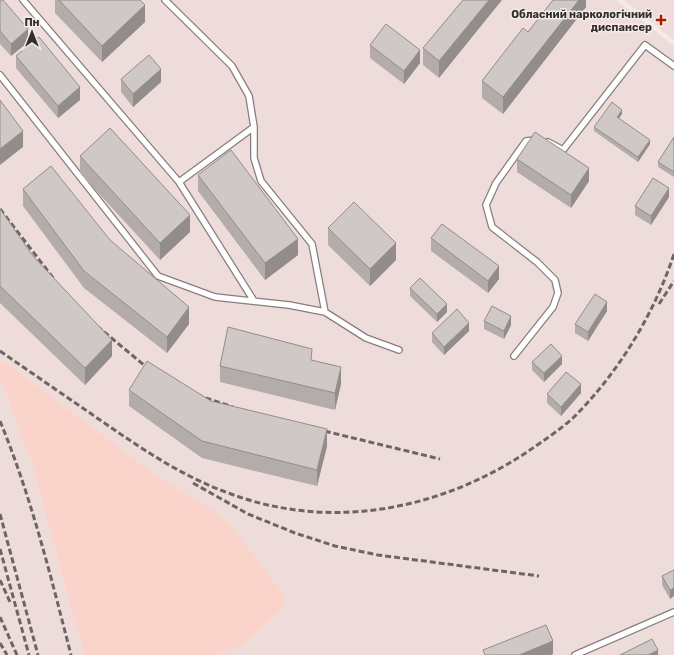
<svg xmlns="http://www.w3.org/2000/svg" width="674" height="655" font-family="Rubik,sans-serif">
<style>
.built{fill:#eedcda}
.green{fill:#fad3cb}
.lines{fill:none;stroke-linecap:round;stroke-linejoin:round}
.lane-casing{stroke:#867e7c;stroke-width:8}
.lane{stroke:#fff;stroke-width:5.5}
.rail{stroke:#6b6665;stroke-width:3;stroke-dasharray:6 3;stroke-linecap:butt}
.wall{fill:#b3acaa}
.shaded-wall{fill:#928c8b}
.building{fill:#d0c8c6;stroke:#928c8b}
.poi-dot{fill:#a91a00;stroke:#f4ebe9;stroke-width:1.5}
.labels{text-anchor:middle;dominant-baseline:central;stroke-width:3;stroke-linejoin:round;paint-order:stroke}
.poi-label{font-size:11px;font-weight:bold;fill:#322e2e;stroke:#f4ebe9;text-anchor:end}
</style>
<rect width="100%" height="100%" fill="#f4ebe9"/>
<path class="built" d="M0 0H616L674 46V655H215L243 645 283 609 216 512 152 472 4 361 0 364Z
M624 0H674V40Z
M0 379 31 462 84 655H0Z"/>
<path class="green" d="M4 361 152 472 216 512 234 529 284 595 283 609 243 645 215 655H84L31 462 0 379V364Z"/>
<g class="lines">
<g class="lane-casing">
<path id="lane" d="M23 0 179 182 254 301
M165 0 232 66 249 96 254 127V158L261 181 312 244 325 312 366 338 399 350
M0 75 158 276 215 297 289 305 325 312
M548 142 563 150 645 45 674 66
M179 182 254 127
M514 356 553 307 558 293 555 280 537 262 492 227 486 205 496 183 526 141 536 140
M575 655 674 612"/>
</g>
<use href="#lane" class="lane"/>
<path class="rail" d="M0 209 54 279
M659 304 674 281
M97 326 144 365 153 371
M0 351C33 374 67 397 100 420 142 449 183 477 231 494 331 531 440 510 527 452 543 441 560 430 574 417 619 372 654 314 674 254
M197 395 233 407
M0 421C31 496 51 577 71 655
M316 429 440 459
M193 483 248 514 295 533 335 546 378 555 539 576
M0 514 38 655
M0 549 29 655
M0 580 10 602
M0 617 17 655
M0 643 7 655"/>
</g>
<path class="wall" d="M0 0 28 42 11 56 0 44Z
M55 0H140L145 22 102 62 55 13Z
M463 0 439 78 423 65V48Z
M579 0H586V7L503 114 482 98V81L528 32Z
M370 45 420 63 404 84 370 58Z
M16 56 80 100 58 118 16 68Z
M121 79 161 82 133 107 121 92Z
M622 114 619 118 650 144 638 162 594 131V127Z
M674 137V177L658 167V162Z
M80 156 190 232 160 260 80 173Z
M517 159 589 181 571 208 517 172Z
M198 175 298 255 265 280 198 191Z
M23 189 110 240 189 324 167 353 84 288 23 206Z
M669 197 651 225 635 215V206Z
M0 209 33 256 112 356 85 385 0 303Z
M328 228 396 260 370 286 328 245Z
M431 238 499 279 488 293 431 251Z
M410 288 447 312 437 322 410 296Z
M607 311 588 341 575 333V324Z
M484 321 511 325 504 339 484 329Z
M469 331 444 355 432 342V333Z
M312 360 341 384 335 410 220 382V366Z
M532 362 562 364 544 382 532 370Z
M129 390 211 401 327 446 317 486 202 458 129 406Z
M581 393 561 416 547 403V394Z
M674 570 670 599 662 585V576Z"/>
<path class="shaded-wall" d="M489 0H502L439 78V61Z
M579 0H586V7L503 114V97Z
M145 5V22L102 62V46Z
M28 29V42L11 56V44Z
M420 50V63L404 84V71Z
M161 69V82L133 107V94Z
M80 87V100L58 118V106Z
M622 110V114L617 121V117Z
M23 131V147L0 165V149Z
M650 140V144L638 162V157Z
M589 168V181L571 208V195Z
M669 188V197L651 225V216Z
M190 215V232L160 260V243Z
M298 239V255L265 280V263Z
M396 243V260L370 286V269Z
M499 266V279L488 293V281Z
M607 302V311L588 341V332Z
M447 304V312L437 322V314Z
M189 307V324L167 353V337Z
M511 316V325L504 339V331Z
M469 323V331L444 355V347Z
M112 340V356L85 385V368Z
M562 356V364L544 382V373Z
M341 367V384L335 410V393Z
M581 384V393L561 416V407Z
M327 429V446L317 486V470Z
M674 588V596L670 599V590Z
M553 641V654L551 655H519Z
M658 650V655H648Z"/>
<path class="building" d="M0 0H3L28 29 11 44 0 31Z
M59 0H140L145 5 102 46Z
M463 0H489L439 61 423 48Z
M553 0H579L503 97 482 81 523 28 528 32Z
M386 24 420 50 404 71 370 45Z
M39 37 80 87 58 106 16 56Z
M149 55 161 69 133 94 121 79Z
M0 100 23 131 0 149Z
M612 102 622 110 617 117 650 140 638 157 594 127Z
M110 128 190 215 160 243 80 156Z
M535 132 589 168 571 195 517 159Z
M674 137V172L658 162Z
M231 150 298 239 265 263 198 175Z
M51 166 110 240 189 307 167 337 84 271 23 189Z
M653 178 669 188 651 216 635 206Z
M354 202 396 243 370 269 328 228Z
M0 209 33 256 112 340 85 368 0 286Z
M442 224 499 266 488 281 431 238Z
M420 278 447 304 437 314 410 288Z
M595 294 607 302 588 332 575 324Z
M492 306 511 316 504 331 484 321Z
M457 309 469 323 444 347 432 333Z
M228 327 312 349 311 360 341 367 335 393 220 366Z
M551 344 562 356 544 373 532 362Z
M147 361 211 401 327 429 317 470 202 441 129 390Z
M566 372 581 384 561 407 547 394Z
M674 570V588L670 590 662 576Z
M546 625 553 641 519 655H485L483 650Z
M652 639 658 650 648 655H620Z"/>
<path class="poi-dot" d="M659 14h4v4h4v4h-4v4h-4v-4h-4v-4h4z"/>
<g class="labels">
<g class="poi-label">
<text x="652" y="14">Обласний наркологічний<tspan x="652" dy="13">диспансер</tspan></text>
</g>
</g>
<g transform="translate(32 32)" stroke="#f4ebe9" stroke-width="3" paint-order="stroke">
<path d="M0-3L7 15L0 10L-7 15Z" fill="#322e2e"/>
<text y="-6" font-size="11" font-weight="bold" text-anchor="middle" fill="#322e2e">Пн</text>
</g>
</svg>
